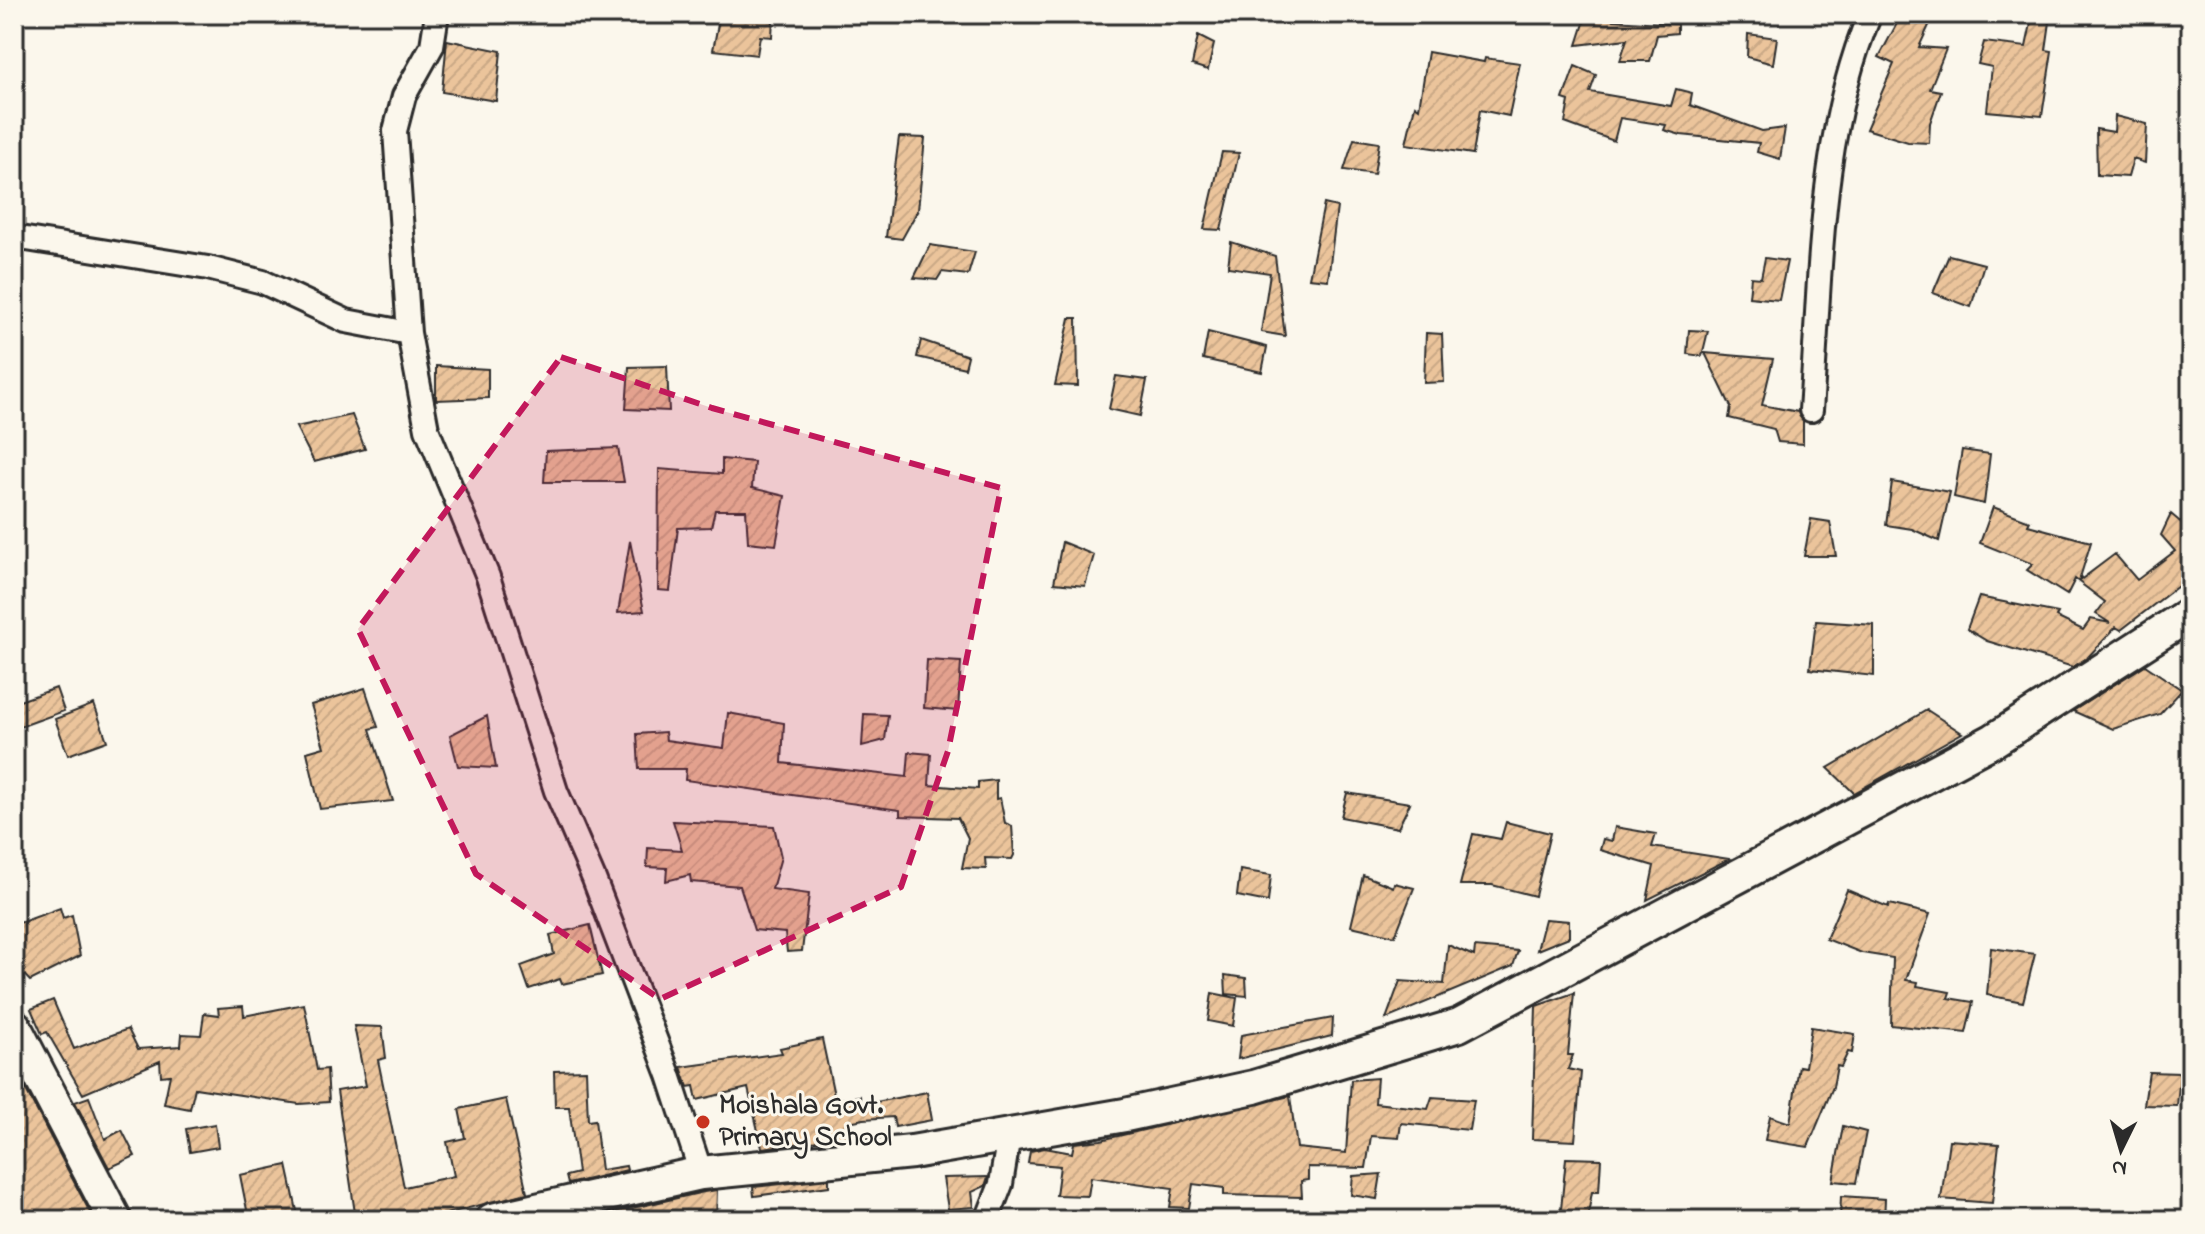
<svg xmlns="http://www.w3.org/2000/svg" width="2205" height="1234" font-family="'Indie Flower',sans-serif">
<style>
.building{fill:url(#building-hatch);stroke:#2b2b2b;stroke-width:2}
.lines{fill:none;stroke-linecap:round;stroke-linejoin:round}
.street-casing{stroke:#2b2b2b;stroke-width:28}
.secondary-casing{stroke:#2b2b2b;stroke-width:38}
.street{stroke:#fbf7ec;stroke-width:22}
.secondary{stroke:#fbf7ec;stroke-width:32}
.marked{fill:#c2185b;fill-opacity:0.2;stroke:#c2185b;stroke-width:6;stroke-dasharray:16 10;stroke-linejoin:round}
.poi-dot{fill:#c8321e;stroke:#fbf7ec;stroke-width:3}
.labels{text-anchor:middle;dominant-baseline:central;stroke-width:6;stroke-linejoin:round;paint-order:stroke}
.poi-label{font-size:28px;font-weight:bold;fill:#2b2b2b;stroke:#fbf7ec;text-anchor:start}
</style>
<defs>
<pattern id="building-hatch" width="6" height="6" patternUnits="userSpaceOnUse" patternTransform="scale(2)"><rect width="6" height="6" fill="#ebc49b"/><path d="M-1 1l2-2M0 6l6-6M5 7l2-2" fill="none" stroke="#caa986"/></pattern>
</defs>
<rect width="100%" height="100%" fill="#fbf7ec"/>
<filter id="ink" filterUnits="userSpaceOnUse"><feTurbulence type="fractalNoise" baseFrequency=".0125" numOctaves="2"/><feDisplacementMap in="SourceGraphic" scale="16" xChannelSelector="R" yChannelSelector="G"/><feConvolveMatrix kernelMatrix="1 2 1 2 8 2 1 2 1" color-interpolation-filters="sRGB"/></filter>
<g filter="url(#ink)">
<path class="building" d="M720 14 773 17 772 37 760 36 757 55 713 50Z
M1587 14H1615L1613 20 1677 24V33L1657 35 1650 61H1620L1627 39 1577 45Z
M1902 14 1932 19 1919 47 1946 49 1930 89 1941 91 1930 123 1929 143 1908 142 1866 129 1894 64 1879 57Z
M2032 19 2050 22 2046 50 2052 51 2042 116 1987 111 1992 67 1978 64 1984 42 2026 47Z
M1748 34 1777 38 1773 64 1747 57Z
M1198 36 1214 44 1208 70 1192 65Z
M447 40 501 51 496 101 442 92Z
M1428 52 1484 62 1485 58 1520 63 1509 116 1480 110 1473 154 1406 144 1415 105 1419 108Z
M1575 66 1596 75 1590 92 1671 106 1676 89 1692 93 1690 105 1762 131 1785 128 1780 159 1757 152 1759 143 1681 135 1664 130 1666 125 1620 118 1614 141 1565 123 1569 101 1563 99Z
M2115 116 2147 124 2145 163 2133 159 2128 177 2097 175 2096 129 2114 132Z
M899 137 925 138 918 210 902 239 886 237Z
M1354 139 1379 143 1374 174 1344 170Z
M1222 152 1239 153 1221 230 1204 229Z
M1324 204 1337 207 1328 280 1309 278Z
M1231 242 1275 256 1285 336 1261 332 1270 273 1228 267Z
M930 245 975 252 968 275 942 272 937 280 914 278Z
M1949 255 1984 264 1971 307 1933 293Z
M1765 258 1787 261 1779 300 1749 297 1751 277 1761 278Z
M1070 318H1077L1078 386 1055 385Z
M1689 330 1708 331 1702 356 1687 354Z
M1208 332 1267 347 1262 372 1203 359Z
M1426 333 1442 334 1444 382 1424 383Z
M921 340 968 356 965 368 917 357Z
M1705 353 1773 359 1762 405 1798 412 1803 421V444L1778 442 1774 429 1729 418 1731 407Z
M436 366 488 369V398L436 400Z
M667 366 669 411 626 409 629 367Z
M1116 376 1147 380 1140 416 1109 409Z
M352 415 365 449 314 462 296 427Z
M618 448 624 482H544L546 451Z
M1962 450 1990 454 1984 504 1954 497Z
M722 459 754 462 752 488 785 496 776 545 748 542 746 510H715L711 527 678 528 670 591 658 590 659 469 722 474Z
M1892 482 1950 492 1939 541 1912 529 1886 525Z
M1993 507 2030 521 2028 525 2091 542 2079 581 2115 554 2137 580 2175 551 2161 535 2171 514 2191 531V576L2121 630 2116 627 2088 657 2073 667 1987 641 1967 629 1979 597 2058 613 2056 617 2083 630 2091 619 2110 623 2096 614 2105 602 2075 579 2067 595 2027 570 2033 564 1980 543Z
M1811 519 1830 522 1836 556H1804Z
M630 541 644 611 618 613Z
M1062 542 1094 555 1085 586 1054 583Z
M1816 621 1874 625V676L1810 669Z
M927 660 961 662 958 711 924 708Z
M2145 665 2182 690 2160 714 2113 729 2073 711Z
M56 688 64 711 14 729V703Z
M365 688 378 727 370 729 393 801 320 809 307 752 324 747 311 705Z
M94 704 107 741 68 755 55 719Z
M1927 710 1962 733 1854 793 1828 768Z
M728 713 784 723 782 763 907 777 909 752 931 754 929 785 978 789V782L996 780V799L1000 798 1005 823 1012 826 1014 855 1012 859 985 858 986 869 962 868 968 838 958 818 900 816V810L685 780 686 769H639L637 734 665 732 666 740 724 748Z
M864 714 888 715 885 740 862 746Z
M487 716 496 768 458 766 450 735Z
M1347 793 1410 803 1398 828 1341 817Z
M673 821 774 826 781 857 772 889 809 894 802 951 787 952 785 933 754 930 740 886 691 882 690 875 666 881 667 868 647 867 648 848 682 850Z
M1506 822 1550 833 1535 896 1492 885H1460L1473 834 1501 839Z
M1615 827 1656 834 1652 847 1729 859 1647 900 1654 866 1600 850 1603 839 1612 841Z
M1240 870 1271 875 1268 902 1237 896Z
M1363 875 1393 887 1394 883 1414 888 1395 936 1351 926Z
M1847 890 1888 907 1889 904 1930 914 1906 980 1918 982 1917 986 1950 992 1948 998 1973 1002 1966 1033 1891 1025 1893 958 1862 953 1826 939Z
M60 908 63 918 72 915 80 956 30 981 14 964V925Z
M1545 919 1569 921V937L1537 950Z
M590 925 602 975 562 984 560 979 529 989 521 966 554 954 550 935Z
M1448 945 1474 956 1475 947 1518 951 1513 966 1386 1019 1400 981 1444 984Z
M1991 948 2035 954 2023 1002 1987 995Z
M1225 975 1246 978 1247 996 1226 994Z
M1212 993 1237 998 1233 1026 1208 1021Z
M1574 993 1568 1055H1573L1568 1069 1581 1072 1575 1141 1532 1139 1536 1006Z
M53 1000 74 1049 128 1029 138 1049 181 1046 182 1034 201 1035 204 1013 219 1015 218 1008 243 1006 244 1016 304 1004 317 1070 327 1069 329 1102 299 1104 195 1088 190 1109 164 1104 170 1075 161 1076 160 1061 83 1094 47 1032 42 1034 31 1009Z
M1333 1018 1332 1036 1238 1059 1241 1035Z
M354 1026 382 1027 386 1058 378 1060 404 1187 454 1176 447 1142 465 1138 459 1109 506 1099 527 1193 422 1220H356L337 1091 366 1086Z
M1811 1027 1855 1034 1852 1053 1848 1052 1841 1067 1837 1066 1833 1087 1808 1147 1765 1140 1770 1116 1790 1123 1799 1066 1805 1067Z
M822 1039 835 1100 860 1096 861 1105 927 1092 932 1120 895 1127 893 1117 864 1119 848 1122 852 1137 762 1148 748 1088 697 1100 694 1086 688 1087 681 1067 782 1053 780 1048Z
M14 1067 94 1220H14Z
M586 1070 588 1121 595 1120 601 1170 626 1166 627 1170 568 1184 566 1176 578 1173 569 1107H555L554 1071Z
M2149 1072 2180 1073 2177 1106 2144 1105Z
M1377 1078 1375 1103 1428 1109 1432 1097 1474 1100 1469 1130 1401 1123 1399 1138 1371 1136 1366 1168 1308 1167V1180L1301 1181 1302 1197 1224 1195V1188L1193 1184 1189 1208 1170 1207 1173 1188 1091 1177 1088 1196 1056 1195 1060 1166 1028 1163 1030 1151 1045 1148 1072 1153 1074 1143 1101 1140 1290 1096 1297 1148 1346 1153 1351 1080Z
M89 1097 105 1139 122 1130 135 1156 109 1168 75 1102Z
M215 1124 218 1147 190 1152 186 1129Z
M1843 1126 1866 1132 1856 1183 1833 1181Z
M1949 1140 1999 1144 1992 1203 1941 1199Z
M1566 1158 1601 1159 1599 1192H1592L1587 1220H1560Z
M287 1165 299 1220H249L240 1175Z
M1381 1174 1377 1199 1351 1195 1353 1176Z
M988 1177 985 1186 972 1192 974 1207 948 1209 943 1178Z
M829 1179V1186L754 1196 753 1187Z
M717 1190 716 1220H579L704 1192Z
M1841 1196 1885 1199 1884 1220H1840Z"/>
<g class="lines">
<g class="street-casing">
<path id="street" d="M437 14 432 46 404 96 395 131 409 333 427 429 488 577 556 791 594 879 669 1075 701 1173
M14 237 208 268 263 282 346 321 409 333
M1811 410C1821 280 1818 136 1870 14
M987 1220 1001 1184 1009 1135"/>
</g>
<g class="secondary-casing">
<path id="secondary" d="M14 1026 115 1220
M492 1220 701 1173 912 1152 1125 1115 1254 1087 1459 1025 1994 740 2191 613"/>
</g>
<use href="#street" class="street"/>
<use href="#secondary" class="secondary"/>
</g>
</g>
<path class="marked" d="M561 357 712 408 1001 488 948 751 901 887 660 999 476 874 358 629Z"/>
<circle class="poi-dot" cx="703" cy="1122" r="8"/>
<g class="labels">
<g class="poi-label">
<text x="719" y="1106">Moishala Govt.<tspan x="719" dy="32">Primary School</tspan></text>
</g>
</g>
<rect width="2205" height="1234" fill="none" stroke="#fbf7ec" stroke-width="48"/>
<rect x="24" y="24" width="2157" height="1186" fill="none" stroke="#2b2b2b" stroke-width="3" filter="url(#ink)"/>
<g transform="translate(2121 1150) rotate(185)" stroke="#fbf7ec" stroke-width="6" paint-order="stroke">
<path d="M0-6L14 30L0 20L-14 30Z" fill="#2b2b2b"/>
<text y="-12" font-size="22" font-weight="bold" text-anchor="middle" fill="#2b2b2b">N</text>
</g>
</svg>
